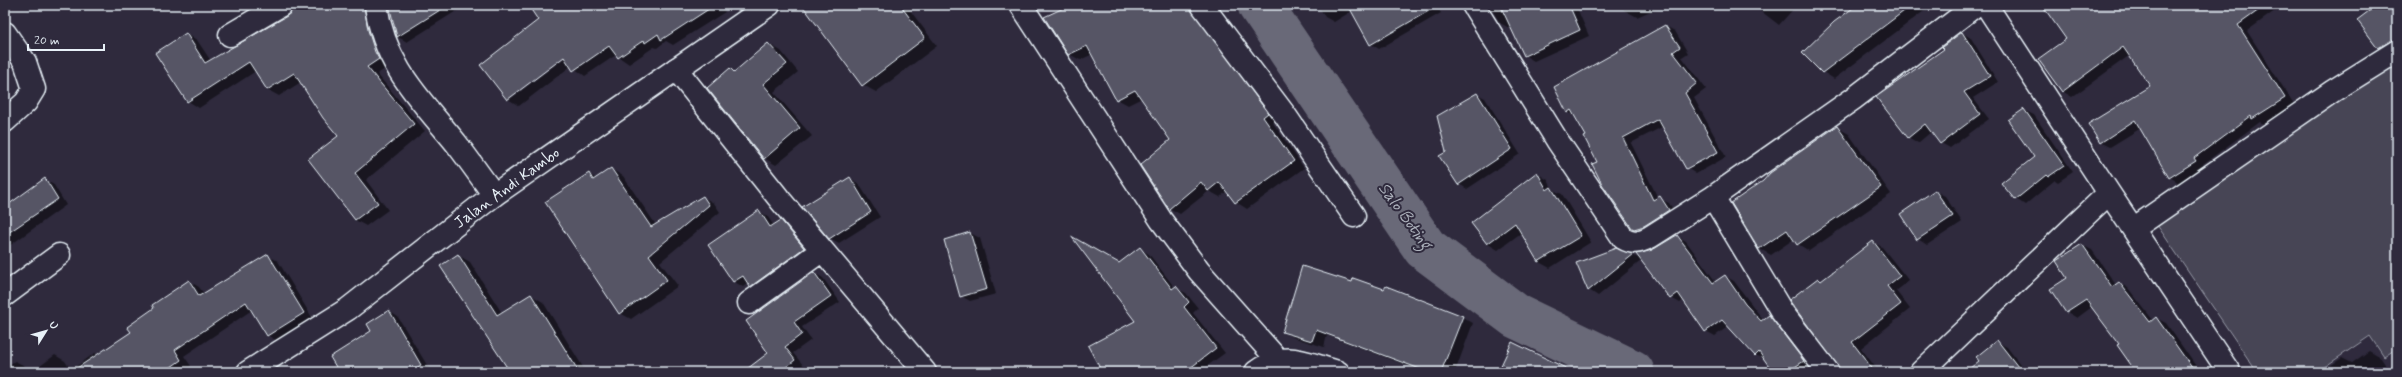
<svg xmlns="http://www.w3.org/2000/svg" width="2402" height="377" font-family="Mynerve,sans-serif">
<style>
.green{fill:#464455;stroke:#979aa6}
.shadow{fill:#0007;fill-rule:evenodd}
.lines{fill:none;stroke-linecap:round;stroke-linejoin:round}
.river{stroke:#696978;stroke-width:45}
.building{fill:#575565;stroke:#e8f1f8}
.minor-casing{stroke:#e8f1f8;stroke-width:25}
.tertiary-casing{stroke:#e8f1f8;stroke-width:25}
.minor{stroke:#2f2a3d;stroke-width:22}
.tertiary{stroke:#2f2a3d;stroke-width:22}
.labels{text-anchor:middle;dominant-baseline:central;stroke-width:4;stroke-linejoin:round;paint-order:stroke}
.street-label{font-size:16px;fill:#e8f1f8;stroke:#2f2a3d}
.water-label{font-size:17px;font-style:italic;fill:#afb4be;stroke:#2f2a3d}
</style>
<rect width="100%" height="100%" fill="#2f2a3d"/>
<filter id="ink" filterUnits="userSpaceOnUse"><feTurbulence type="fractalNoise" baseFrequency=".025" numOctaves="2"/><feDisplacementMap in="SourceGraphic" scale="8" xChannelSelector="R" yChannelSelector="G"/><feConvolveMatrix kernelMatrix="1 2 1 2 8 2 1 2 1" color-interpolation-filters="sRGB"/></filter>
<g filter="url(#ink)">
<path class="green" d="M2397 59V348L2384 357 2370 336 2317 372H2257L2155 222Z"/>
<path class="shadow" d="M294 5H374L390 66 377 74 425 131 366 180 388 210 366 226 355 220 340 136 301 82 279 96 268 90 256 71 199 108 188 101 186 34 197 40 211 61 288 16Z
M389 5H454L458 10 407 42 398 37Z
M529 5H720L725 12 673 45 666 41 657 48 654 47 629 64 616 55 585 76 571 66 519 106 508 99 482 65 540 20ZM567 53 568 55 510 99V96Z
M809 5H906L937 46 876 92 863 85Z
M961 5H977L968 9Z
M1072 5H1193L1278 119 1273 123 1304 168 1247 209 1236 202 1227 191 1220 197 1209 191 1180 214 1169 208 1171 140 1142 98 1128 105 1117 99 1093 54 1080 60 1069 54Z
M1318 5H1436L1441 13 1379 49 1371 44 1352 11 1334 22 1325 17Z
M1489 5H1572L1577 8 1589 36 1534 61 1524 55 1511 27 1509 28 1500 23Z
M1622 5H1664L1637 17 1624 10Z
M1753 5H1797L1779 25Z
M1859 5H1932L1834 79 1823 72Z
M2043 5H2283L2247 31 2294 104 2263 124 2260 122 2203 164 2205 167 2179 183 2170 177 2141 128 2110 147 2100 142 2151 86 2130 55 2072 97 2062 91 2067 39Z
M2379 5H2397V48L2388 53 2378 48Z
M1665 26 1675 31 1688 53 1682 57 1706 89 1694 98 1726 157 1696 174 1687 168 1664 126 1631 143 1658 198 1669 203 1677 216 1642 233 1632 228 1587 136 1576 117 1567 112Z
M1962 33 1971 38 1998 82 1973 98 1989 119 1950 148 1941 143 1932 131 1918 143 1908 137 1945 49Z
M769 44 781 51 798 72 774 92 812 136 776 165 764 158 730 70 735 72Z
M1477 94 1485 98 1520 154 1467 189 1459 184 1447 152Z
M2024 110 2034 115 2073 172 2058 182 2055 180 2025 205 2016 199 2035 157Z
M1838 128 1849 134 1891 194 1809 251 1798 244 1794 239 1771 255 1760 249 1732 203Z
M611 169 623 176 656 225 703 197 714 203 720 212 660 262 678 286 631 319 620 313 589 174 597 179Z
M1538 174 1548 180 1553 190 1562 194 1591 242 1550 268 1539 262 1521 233 1498 250 1488 244Z
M850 178 859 184 880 217 839 243 830 238Z
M45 180 54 185 66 205 5 249V218Z
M1935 191 1945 196 1962 222 1927 245 1918 239Z
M759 211 768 217 774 226 781 222 791 227 813 253 760 292 748 283 743 287 733 281Z
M970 233 980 238 996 294 970 301 961 296 945 241Z
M1677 236 1686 241 1716 282 1725 276 1734 281 1764 321 1769 316 1778 322 1817 372H1774L1766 359 1755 355 1729 326 1715 336 1706 331 1684 300 1680 303 1671 298 1642 260 1598 296 1589 290 1578 264 1616 249 1641 259Z
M1873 242 1882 247 1909 281 1896 291 1910 309 1861 348 1879 372H1840L1818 279 1822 281Z
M2082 245 2092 250 2116 285 2119 283 2128 288 2153 320 2156 318 2166 323 2200 372H2138L2121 344 2092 307 2077 318 2067 312 2052 289 2068 278Z
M1140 249 1149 254 1175 288 1186 293 1198 308 1193 313 1225 353 1199 372H1103L1136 321 1119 264Z
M458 255 470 262 502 313 531 295 543 302 586 372H511L441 266Z
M268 256 278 261 313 319 277 341 267 335 252 310 184 356 191 366 181 372H32L55 355 65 361 71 370 95 353 99 355 133 333 156 308 189 281 199 287 204 294Z
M814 273 823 278 840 302 802 327 811 340 793 353 804 366 795 372H756Z
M389 311 398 317 430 370 340 372Z
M1462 317 1473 323 1455 372H1424L1327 335 1324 347 1295 338 1283 332Z
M1997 342 2007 347 2026 372H1966L1980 361Z
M1512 344 1576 372H1499Z
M2369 351 2381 358 2390 372H2321L2342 358 2352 363Z
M15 361 25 366 29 372H5V367Z"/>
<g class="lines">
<path class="river" d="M1260 5 1425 248 1516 316 1632 372"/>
</g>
<path class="building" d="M293 5H364L368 30 375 52 379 59 367 67 414 124 355 173 378 203 355 220 308 159 338 136 323 118 294 73 267 90 249 62 187 102 155 53 186 33 205 63 287 16Z
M389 5H448L397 37Z
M528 5H715L661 40 658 34 645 43 644 40 618 58 609 46 573 71 564 57 507 100 480 65 538 20Z
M802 5H900L925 38 862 86Z
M1070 5H1189L1268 113 1263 117 1294 161 1235 203 1219 182 1208 191 1201 182 1169 209 1140 165 1170 140 1135 90 1116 100 1087 46 1068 55 1044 17Z
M1348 5H1439L1370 45Z
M1500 5H1569L1580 30 1524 56Z
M1857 5H1912L1822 73 1802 53 1834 22Z
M2042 5H2266L2238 25 2285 98 2252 119 2251 116 2194 158 2196 161 2169 178 2135 120 2100 143 2088 124 2150 86 2123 47 2062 92 2038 59 2066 39Z
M2377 5H2397V38L2378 48 2357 20Z
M1665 25 1680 47 1673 52 1697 83 1685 93 1718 152 1686 169 1658 119 1623 138 1653 200 1660 196 1669 210 1644 226 1634 229 1632 228 1602 184 1592 164 1597 162 1584 137 1586 136 1571 110 1567 113 1554 87Z
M1962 32 1990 76 1964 92 1980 114 1940 144 1925 124 1908 138 1876 97 1944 49 1942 47Z
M768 43 787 64 763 84 800 128 764 159 707 88 730 68 734 72Z
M1477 93 1512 149 1458 185 1439 156 1446 152 1437 116Z
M2024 109 2064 166 2048 177 2046 175 2015 200 2001 183 2034 157 2008 120Z
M1837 126 1881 187 1797 245 1787 230 1759 249 1731 203 1763 181 1770 173Z
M611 168 651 227 703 196 709 205 649 255 667 280 619 314 545 202 589 173 593 180Z
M1537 172 1547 190 1551 187 1581 236 1538 262 1515 223 1487 244 1471 223Z
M850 177 871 212 829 239 802 207Z
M45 178 58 199 5 235V207Z
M1935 190 1953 216 1917 240 1900 214Z
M759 210 770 227 781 220 804 248 750 287 743 276 733 282 708 245Z
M970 232 987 289 960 297 944 240Z
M1677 235 1713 283 1725 275 1745 304 1761 321 1769 315 1804 361 1787 372H1773L1759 352 1755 356 1722 320 1705 332 1678 293 1670 299 1636 254 1652 250Z
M1071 236 1119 263 1140 247 1172 289 1176 286 1189 302 1184 307 1216 348 1185 372H1102L1088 346 1135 321Z
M1873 241 1900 276 1887 286 1901 304 1852 342 1875 372H1842L1789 300 1818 278 1821 281Z
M2082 244 2112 287 2119 282 2150 322 2156 317 2195 372H2136L2117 345 2119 344 2086 300 2066 313 2050 289 2067 278 2056 261Z
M1616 248 1634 254 1588 291 1576 263Z
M268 254 304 313 267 336 246 302 175 350 181 360 164 372H71L131 332 127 327 154 308 152 305 189 280 199 296Z
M458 254 497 315 531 294 579 372H510L440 266Z
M1302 266 1352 282 1353 278 1384 289 1386 286 1463 316 1441 372H1428L1316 330 1312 341 1282 332Z
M814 272 831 296 794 322 802 334 785 347 795 360 780 372H743L768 353 746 321Z
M389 310 421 365 409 372H339L330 357 371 331 367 324Z
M1997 340 2022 372H1965L1979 361 1976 357Z
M1512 342 1574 372H1498Z"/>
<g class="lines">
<g class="minor-casing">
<path id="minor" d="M376 5C384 65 420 99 456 143 469 160 481 177 494 195
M1021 5 1161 220 1199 271 1277 359
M1202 5 1285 115 1354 216
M1473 5 1557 140 1623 238C1633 244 1640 242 1650 237L1713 197
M1986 5 2109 193 2229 372
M5 33 25 62 34 89 26 102 5 121
M230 35 281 5
M676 69 781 201 925 372
M2133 229 2333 91 2397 51
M5 295 59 255
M749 303 821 251
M1256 372C1286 349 1305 363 1338 372
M1828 372 1782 312 1713 197 1853 99 1976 5
M1921 372 2109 193"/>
</g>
<g class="tertiary-casing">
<path id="tertiary" d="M248 372 348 309 494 195 769 5"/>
</g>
<use href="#minor" class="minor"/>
<use href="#tertiary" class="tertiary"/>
</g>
</g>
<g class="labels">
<g class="street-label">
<text transform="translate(507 188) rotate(-36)">Jalan Andi Kambo</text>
</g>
<g class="water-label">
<text transform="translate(1405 216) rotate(54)">Salo Boting</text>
</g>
</g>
<rect width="2402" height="377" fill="none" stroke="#2f2a3d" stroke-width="20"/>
<rect x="10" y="10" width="2382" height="357" fill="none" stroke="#e8f1f8" stroke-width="1.5" filter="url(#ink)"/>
<g transform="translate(46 331) rotate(53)" stroke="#2f2a3d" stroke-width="3" paint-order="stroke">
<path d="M0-3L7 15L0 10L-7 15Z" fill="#e8f1f8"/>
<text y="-6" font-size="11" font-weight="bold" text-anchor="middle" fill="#e8f1f8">U</text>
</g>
<path d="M28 44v6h76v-6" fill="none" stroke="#e8f1f8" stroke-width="2"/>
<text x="34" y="44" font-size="12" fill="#e8f1f8" stroke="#2f2a3d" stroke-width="3" paint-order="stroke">20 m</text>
</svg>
